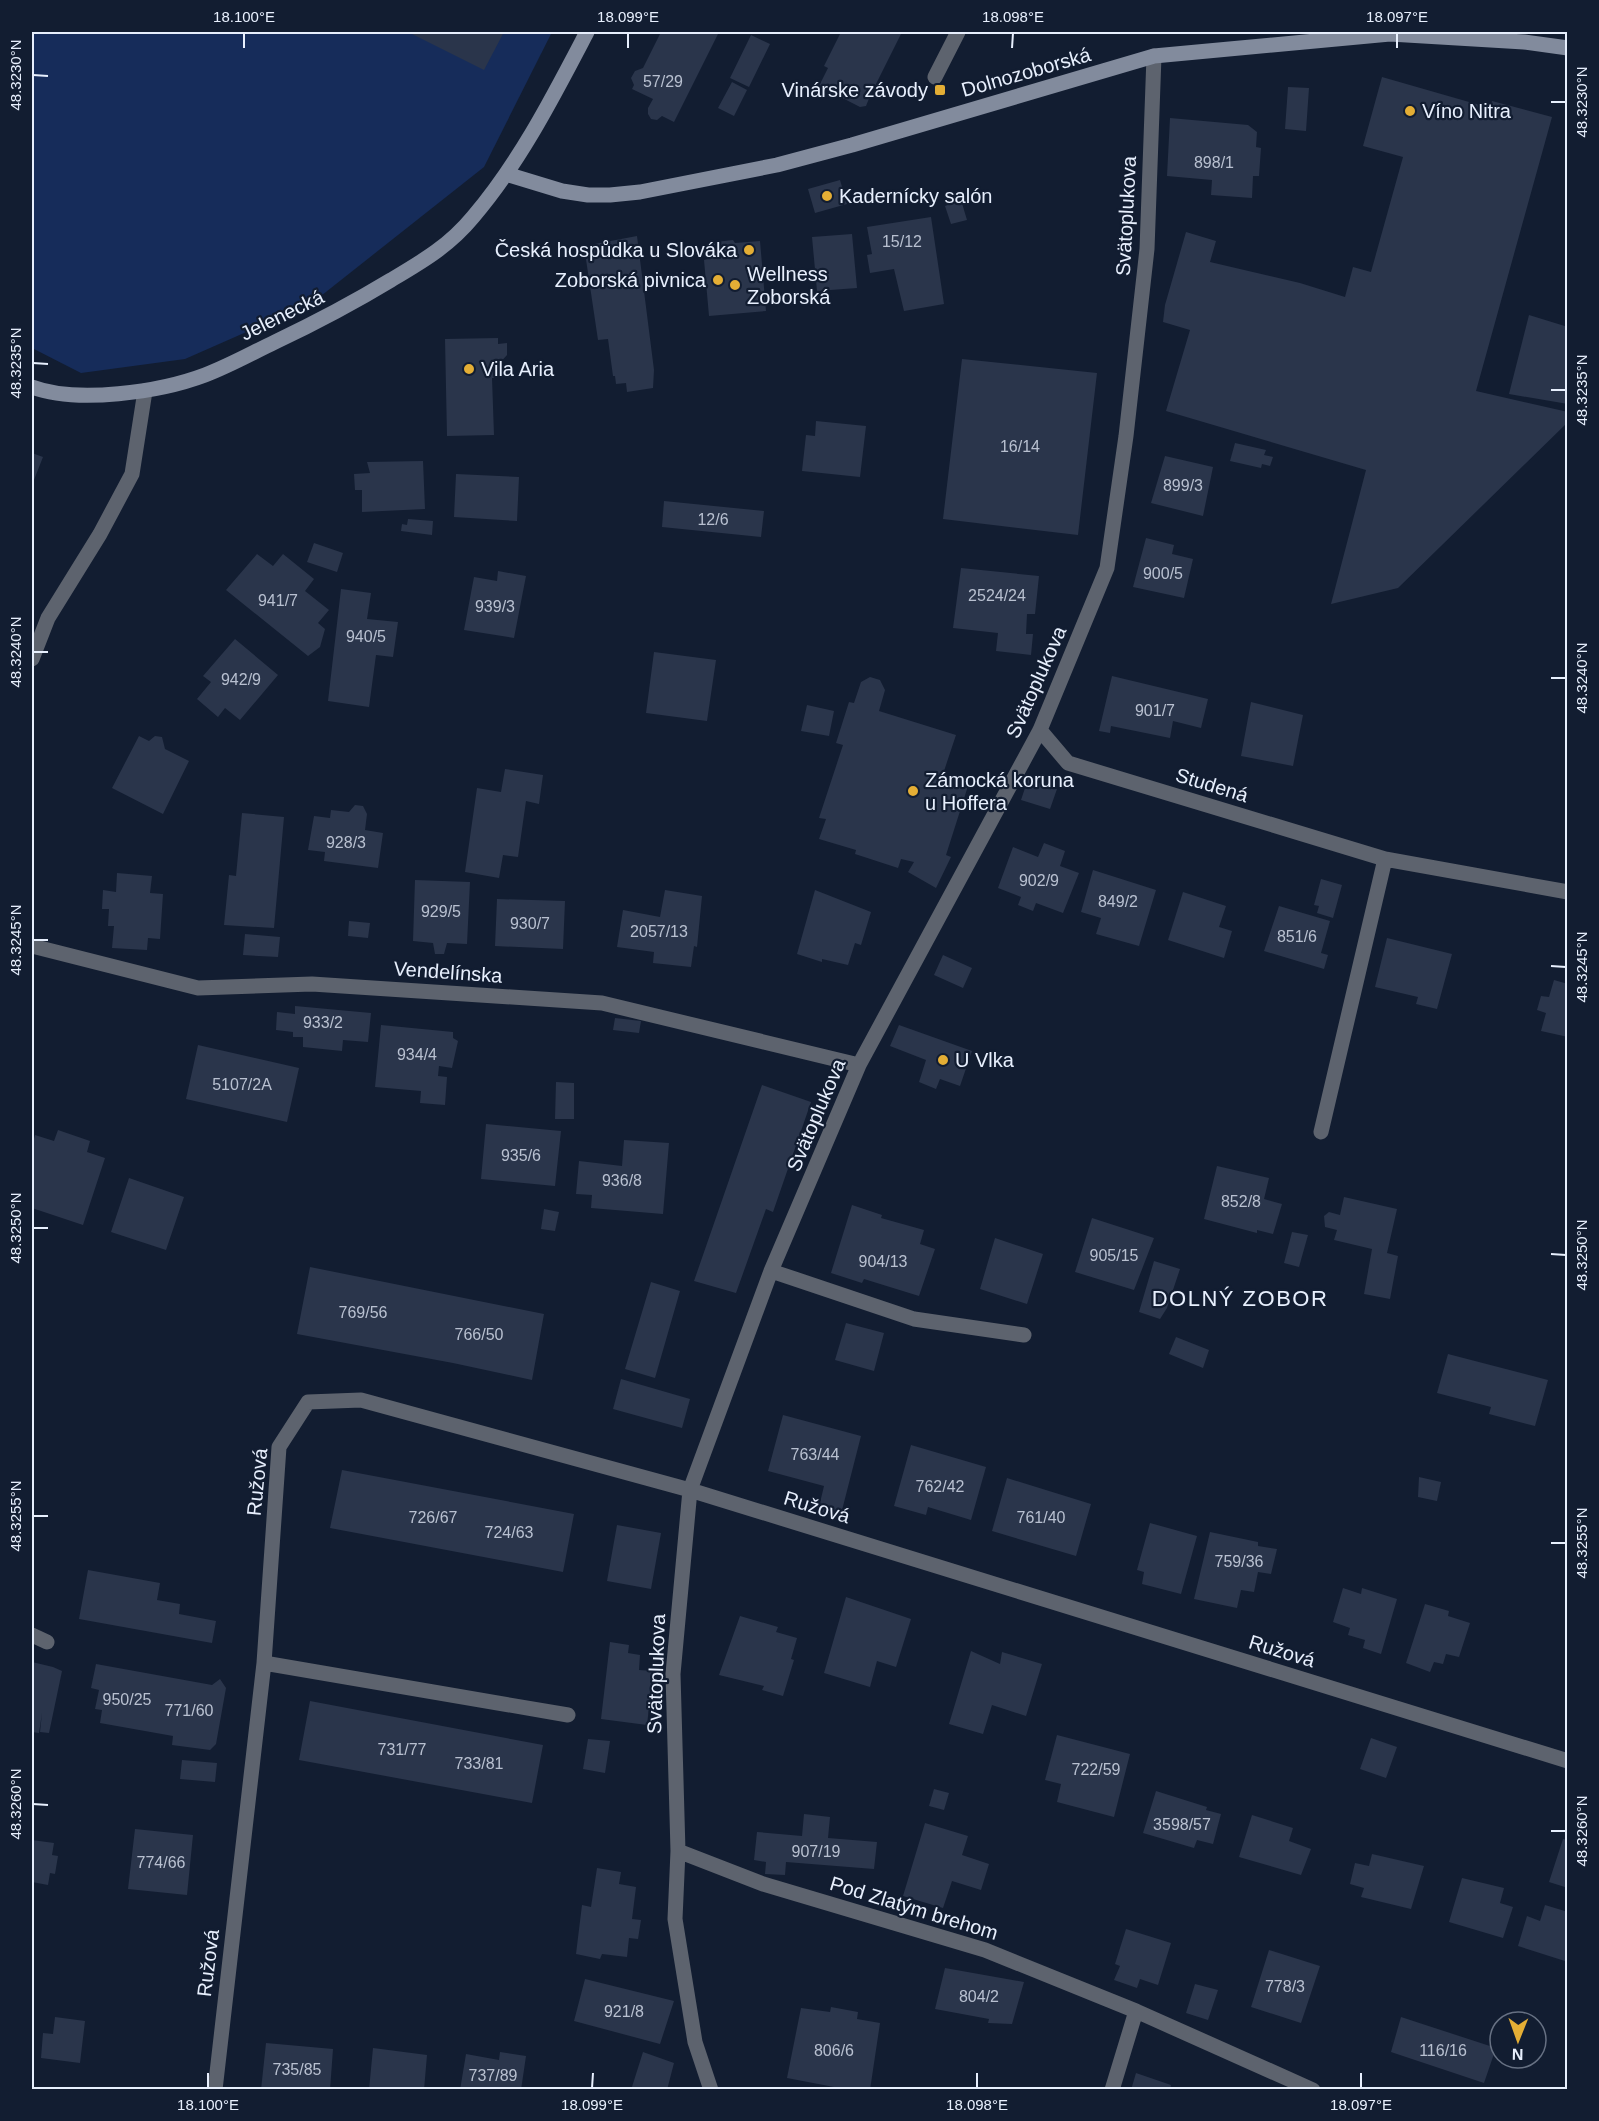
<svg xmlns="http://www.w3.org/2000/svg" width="1599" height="2121" font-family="Helvetica,sans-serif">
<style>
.green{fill:#162c5a}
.building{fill:#2a354b}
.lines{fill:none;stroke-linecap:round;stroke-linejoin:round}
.street{stroke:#5d636e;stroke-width:15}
.secondary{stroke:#828b9d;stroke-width:15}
.ticks{fill:none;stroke:#e7effd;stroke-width:2}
.poi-dot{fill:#e4ae35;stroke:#121d31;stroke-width:2}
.labels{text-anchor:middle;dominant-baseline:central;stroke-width:4.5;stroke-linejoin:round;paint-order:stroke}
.number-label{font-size:16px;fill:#b8c0d0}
.street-label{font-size:20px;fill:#e7effd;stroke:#121d31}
.poi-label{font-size:20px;fill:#e7effd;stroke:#121d31;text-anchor:start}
.quarter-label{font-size:22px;letter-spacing:1.5px;fill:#e7effd;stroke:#121d31}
.neatline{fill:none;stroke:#e7effd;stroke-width:2}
.ticks-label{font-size:15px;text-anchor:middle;fill:#e7effd}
</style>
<rect width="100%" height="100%" fill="#121d31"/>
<path class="green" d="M32 32H552L484 167 312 303 185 359 81 373 32 348Z"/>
<path class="building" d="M408 32H504L484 70Z
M661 32H719L674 122 662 116 657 120 651 119 648 114V108L653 99 632 89 634 85 631 78 635 71 643 68Z
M841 32H902L870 96 866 106 860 107 819 86 828 68 824 66Z
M751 35 770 44 749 87 730 78Z
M1382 77 1490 108 1492 101 1552 117 1476 391 1568 412V422L1398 588 1331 604 1366 470 1166 411 1190 330 1163 322 1165 305 1186 232 1216 241 1210 262 1300 283 1345 297 1353 267 1371 272 1403 157 1363 146Z
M732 82 747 90 734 116 718 108Z
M1288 87 1309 88 1306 131 1285 129Z
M1170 118 1248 125 1257 132 1256 147 1261 148 1259 176H1253L1252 198 1211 195 1212 180 1167 176Z
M840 180 847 204 815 213 808 189Z
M961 200 967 220 951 224 945 206Z
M931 217 944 304 904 311 894 269 870 273 867 255 872 254 867 227Z
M852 234 857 288 817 291 812 237Z
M637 236 654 370 653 388 627 392 626 383 616 384 615 376H613L608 339 598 340 584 246Z
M733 240 735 243 760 241 766 311 709 316 704 260 708 259 707 243Z
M1529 315 1568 327V404L1509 394Z
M498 338V344L507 343V355L498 365V378H492L494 435 447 436 445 339Z
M962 359 1097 373 1078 535 943 519Z
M816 421 866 426 860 477 802 471 806 435 815 436Z
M1235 443 1266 450 1264 455 1273 457 1270 466 1262 464 1261 468 1230 461Z
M32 453 43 457 32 485Z
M1165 456 1213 467 1203 516 1151 503Z
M423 461 425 509 362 512V490H355L354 474 370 473 367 462Z
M456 474 519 477 517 521 454 517Z
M664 501 764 511 761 537 662 527Z
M408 519 433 521 432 535 401 531 402 524 407 525Z
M1146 538 1174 545 1172 554 1193 559 1184 598 1133 587Z
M314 543 343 553 337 572 307 562Z
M257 554 273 566 283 554 314 579 305 591 329 610 318 623 325 629 320 647 308 656 226 590Z
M961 568 1039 576 1035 614H1027L1026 634H1033L1031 655 996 651 998 633 953 628Z
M498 571 526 576 514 638 464 630 474 577 497 581Z
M341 589 371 593 367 619 398 622 393 657 376 655 369 707 328 701Z
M235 639 278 675 240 720 225 708 218 717 197 699 211 682 203 676Z
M654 652 716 660 707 721 646 713Z
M1112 676 1208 699 1201 728 1173 721 1170 738 1111 726 1110 733 1099 731Z
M870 677 880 680 885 690 879 711 956 735 944 771 949 779 968 786 946 855 951 857 936 888 908 872 914 862 901 859 898 868 855 854 856 850 819 839 826 819 819 818 843 745 836 743 849 702 854 703 861 682Z
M1251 702 1303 715 1293 766 1241 756Z
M807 705 834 711 829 736 801 731Z
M139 736 149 741 155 736 162 737 165 749 189 761 163 814 112 788Z
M505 769 543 775 539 804 526 801 518 857 503 855 499 878 465 872 477 788 501 792Z
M1028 779 1057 789 1050 809 1021 800Z
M355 805 363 806 367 814 365 830 383 833 378 868 324 861 325 852 308 850 314 816 330 818 331 810 349 812Z
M242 813 284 817 274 928 224 925 229 875 236 876Z
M1044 843 1065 851 1060 866 1079 873 1063 913 1036 903 1033 911 1018 905 1021 897 998 888 1013 847 1038 857Z
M1093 870 1156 890 1139 946 1096 934 1101 918 1081 912Z
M117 873 152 876 150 893 163 894 160 939 148 938 147 950 112 948 114 926H108L109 909H102L103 890 116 892Z
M1321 879 1342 885 1333 918 1317 913 1319 906 1314 905Z
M415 880 470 882 467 944 447 943 444 954H435L433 943 413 941Z
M665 890 702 896 697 947 694 946 691 967 653 963 654 952 617 947 623 910 660 917Z
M815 890 871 912 861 945 855 943 848 965 822 959V962L797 954Z
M1183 892 1226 906 1219 927 1232 931 1224 958 1168 940Z
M497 899 565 901 563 949 495 946Z
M1279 906 1330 921 1321 953 1328 955 1324 969 1264 951Z
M349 921 370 923 368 938 348 936Z
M245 934 280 937 278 957 243 955Z
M1387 938 1452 954 1437 1009 1416 1004 1418 997 1375 987Z
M943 955 972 968 963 988 934 975Z
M1554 980 1568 984V1037L1541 1031 1546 1013 1537 1010 1541 996 1549 997Z
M295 1006 371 1013 368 1042 343 1040 342 1051 303 1047V1037H293V1032L276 1030 277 1012 295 1014Z
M615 1018 641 1021 639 1033 613 1030Z
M381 1025 453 1032V1038L458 1041 452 1068 439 1066 438 1076 447 1077 445 1105 420 1103 421 1091 375 1087Z
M899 1025 972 1051 960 1086 940 1079 936 1089 919 1082 926 1060 890 1046Z
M198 1045 299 1068 287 1122 186 1099Z
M556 1082 574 1083V1119H555Z
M762 1085 811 1102 773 1212 766 1209 736 1293 694 1281Z
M486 1124 561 1131 555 1186 481 1179Z
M58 1130 90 1141 87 1152 105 1158 83 1225 32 1208V1146L35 1135 54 1141Z
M624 1140 669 1143 663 1214 591 1208 592 1195 576 1194 579 1161 622 1166Z
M1217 1166 1269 1178 1264 1199 1282 1204 1273 1234 1257 1230V1233L1204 1219Z
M129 1178 184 1197 166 1250 111 1232Z
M1344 1197 1397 1209 1387 1253 1398 1256 1390 1299 1364 1294 1372 1249 1334 1240 1337 1230 1325 1227 1324 1216 1329 1212 1340 1215Z
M852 1205 882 1215 881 1218 924 1230 920 1244 935 1249 919 1296 864 1279 862 1283 831 1273Z
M544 1209 559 1212 555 1231 541 1229Z
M1092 1218 1154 1238 1134 1290 1075 1272Z
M1292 1232 1308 1235 1299 1267 1284 1263Z
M995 1238 1043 1254 1027 1304 980 1289Z
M1154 1261 1180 1269 1167 1308 1160 1319 1139 1312Z
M310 1267 544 1314 532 1380 453 1363 297 1334Z
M651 1282 680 1291 655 1378 625 1369Z
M846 1323 884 1333 874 1371 835 1360Z
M1176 1337 1209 1350 1203 1368 1169 1354Z
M1448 1354 1548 1380 1535 1426 1489 1414 1491 1407 1437 1393Z
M621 1379 690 1399 682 1428 613 1409Z
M783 1415 861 1436 840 1518 818 1511 824 1486 768 1471Z
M911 1445 986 1467 971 1520 928 1507 926 1515 894 1506Z
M342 1470 574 1514 563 1572 330 1528Z
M1419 1477 1441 1482 1437 1501 1418 1497Z
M1007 1478 1091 1504 1076 1556 992 1531Z
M1150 1523 1197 1536 1181 1594 1142 1584 1144 1572 1137 1570Z
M617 1525 661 1533 651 1589 607 1581Z
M1210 1532 1258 1542V1546L1277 1549 1271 1574 1258 1572 1254 1592 1241 1590 1237 1608 1194 1599Z
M88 1570 160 1583 157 1600 180 1604 179 1614 216 1621 212 1643 79 1619Z
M1343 1588 1361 1594 1362 1588 1397 1599 1381 1654 1363 1648 1365 1640 1348 1635 1350 1628 1333 1622Z
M846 1597 911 1619 896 1667 877 1661 870 1687 824 1673Z
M1425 1604 1449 1611 1448 1616 1470 1623 1459 1657 1446 1654 1443 1664 1434 1662 1430 1672 1406 1663Z
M740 1616 778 1627 776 1632 797 1638 791 1659 794 1660 783 1696 762 1690 764 1686 719 1675Z
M610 1642 629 1645 628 1653 640 1655 639 1670 653 1671 647 1725 601 1719Z
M971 1651 1000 1664 1002 1652 1042 1664 1026 1716 992 1705 983 1734 949 1724Z
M32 1662 53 1667 62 1671 49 1733 40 1732 42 1713 39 1733 32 1732Z
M96 1664 212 1685 220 1679 226 1688 216 1744 210 1750 172 1745 173 1736 100 1723 102 1710 95 1709 99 1690 91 1688Z
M310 1701 543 1745 532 1803 299 1760Z
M1057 1735 1130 1754 1114 1817 1057 1802 1061 1784 1045 1780Z
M1371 1738 1397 1747 1386 1778 1360 1769Z
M588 1739 610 1741 605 1773 583 1769Z
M182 1760 217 1763 215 1782 180 1779Z
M934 1789 949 1793 944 1810 929 1806Z
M1156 1791 1207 1807 1206 1810 1221 1814 1213 1844 1197 1840 1194 1848 1143 1833Z
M804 1814 830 1817 828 1838 877 1842 874 1869 786 1862 785 1875 765 1874 766 1862 754 1860 757 1832 802 1836Z
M1252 1815 1293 1828 1289 1841 1311 1849 1301 1875 1239 1857Z
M925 1823 968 1836 962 1855 989 1864 981 1890 952 1881 943 1908 903 1896Z
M135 1829 193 1835 187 1895 128 1889Z
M1563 1839 1568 1840V1888L1549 1882Z
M32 1840 54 1843 52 1855 58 1856 55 1874 50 1873 48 1885 32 1882Z
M1372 1854 1424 1866 1411 1909 1361 1897 1364 1888 1350 1884 1355 1863 1369 1866Z
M597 1868 621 1872 619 1884 636 1887 632 1919 641 1920 638 1939 629 1938 627 1957 602 1954 600 1959 576 1954 582 1905 591 1907Z
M1462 1878 1504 1888 1500 1903 1513 1907 1503 1938 1449 1922Z
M1545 1905 1568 1912V1962L1518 1946 1527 1916 1540 1921Z
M1126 1929 1171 1943 1158 1985 1140 1979 1137 1988 1114 1980 1120 1966 1115 1964Z
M1269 1950 1320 1966 1301 2023 1251 2007Z
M945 1968 1024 1982 1012 2024 988 2023 989 2019 935 2009Z
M585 1979 674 2001 660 2044 574 2021Z
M1195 1984 1218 1990 1208 2020 1186 2013Z
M831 2007 858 2012 857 2019 880 2023 870 2090H833L834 2087 787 2078 801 2008 830 2012Z
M55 2017 85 2021 80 2063 41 2058 43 2033 53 2034Z
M1401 2017 1496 2048 1484 2083 1391 2052Z
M266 2043 333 2049 330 2090H261Z
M373 2048 427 2055 424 2090H369Z
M500 2052 526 2056 521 2090H460L466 2054 499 2060Z
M643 2052 674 2063 667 2090H631Z
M1136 2073 1171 2085 1170 2090H1131Z"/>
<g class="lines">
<path class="street" d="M935 77 958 32
M32 659 48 618 100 534 132 474 145 391
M1040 730 1068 763 1385 859 1568 892
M32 946 198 988 312 984 602 1003 859 1065
M1321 1132 1385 859
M771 1271 914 1319 1024 1335
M32 1635 47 1642
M264 1663 568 1715
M678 1851 763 1884 985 1950 1136 2011 1313 2090
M215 2090 264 1663 279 1447 308 1402 361 1400 690 1490 1568 1761
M711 2090 695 2042 675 1919 678 1851 673 1674 690 1490 771 1271 859 1065 1040 730 1107 568 1126 436 1147 249 1154 56
M1112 2090 1136 2011"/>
<path class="secondary" d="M506 174 562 191 588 195H610L640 192 777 165 852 145 1154 56 1390 34 1524 42 1568 48
M32 387C77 404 160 392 205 375 229 366 252 353 275 342 315 323 353 303 391 280 423 261 449 246 473 217 520 162 554 95 587 32"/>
</g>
<path class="ticks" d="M244 48V33M628 48V33M1012 48 1013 33M1397 48V33M33 75 48 76M1551 102H1566M33 363 48 364M1551 390H1566M33 652H48M1551 678H1566M33 940H48M1551 966 1566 967M33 1228H48M1551 1254 1566 1255M33 1516H48M1551 1543H1566M33 1804 48 1805M1551 1831H1566M208 2088V2073M592 2088 593 2073M977 2088V2073M1361 2088V2073"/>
<g class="poi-dot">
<rect x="934" y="84" width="12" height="12" rx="3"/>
<circle cx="1410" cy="111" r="6"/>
<circle cx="827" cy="196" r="6"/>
<circle cx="749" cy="250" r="6"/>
<circle cx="718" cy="280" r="6"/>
<circle cx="735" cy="285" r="6"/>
<circle cx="469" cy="369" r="6"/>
<circle cx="913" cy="791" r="6"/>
<circle cx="943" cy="1060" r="6"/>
</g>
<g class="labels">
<g class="number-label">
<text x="663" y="81">57/29</text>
<text x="1214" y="162">898/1</text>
<text x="902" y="241">15/12</text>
<text x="1020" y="446">16/14</text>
<text x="1183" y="485">899/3</text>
<text x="713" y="519">12/6</text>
<text x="1163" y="573">900/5</text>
<text x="997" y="595">2524/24</text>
<text x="278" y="600">941/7</text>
<text x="495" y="606">939/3</text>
<text x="366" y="636">940/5</text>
<text x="241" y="679">942/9</text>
<text x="1155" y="710">901/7</text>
<text x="346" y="842">928/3</text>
<text x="1039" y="880">902/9</text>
<text x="1118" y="901">849/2</text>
<text x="441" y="911">929/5</text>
<text x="530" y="923">930/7</text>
<text x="659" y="931">2057/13</text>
<text x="1297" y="936">851/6</text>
<text x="323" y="1022">933/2</text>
<text x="417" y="1054">934/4</text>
<text x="242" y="1084">5107/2A</text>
<text x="521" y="1155">935/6</text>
<text x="622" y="1180">936/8</text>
<text x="1241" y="1201">852/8</text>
<text x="1114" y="1255">905/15</text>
<text x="883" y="1261">904/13</text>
<text x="363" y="1312">769/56</text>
<text x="479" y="1334">766/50</text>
<text x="815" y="1454">763/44</text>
<text x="940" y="1486">762/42</text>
<text x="433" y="1517">726/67</text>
<text x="1041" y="1517">761/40</text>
<text x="509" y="1532">724/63</text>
<text x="1239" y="1561">759/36</text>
<text x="127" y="1699">950/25</text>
<text x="189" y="1710">771/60</text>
<text x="402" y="1749">731/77</text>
<text x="479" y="1763">733/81</text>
<text x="1096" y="1769">722/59</text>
<text x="1182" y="1824">3598/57</text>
<text x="816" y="1851">907/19</text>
<text x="161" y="1862">774/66</text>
<text x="1285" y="1986">778/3</text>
<text x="979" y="1996">804/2</text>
<text x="624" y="2011">921/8</text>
<text x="834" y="2050">806/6</text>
<text x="1443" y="2050">116/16</text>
<text x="297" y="2069">735/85</text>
<text x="493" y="2075">737/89</text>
</g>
<g class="street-label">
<text transform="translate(1026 72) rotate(-16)">Dolnozoborská</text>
<text transform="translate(1126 216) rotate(-87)">Svätoplukova</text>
<text transform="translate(282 315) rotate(-26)">Jelenecká</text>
<text transform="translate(1036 682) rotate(-66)">Svätoplukova</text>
<text transform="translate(1212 785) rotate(17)">Studená</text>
<text transform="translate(448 972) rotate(4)">Vendelínska</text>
<text transform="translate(816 1115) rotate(-67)">Svätoplukova</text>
<text transform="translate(257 1482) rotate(-84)">Ružová</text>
<text transform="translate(817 1507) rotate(17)">Ružová</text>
<text transform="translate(1282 1651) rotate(17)">Ružová</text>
<text transform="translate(656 1674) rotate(-88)">Svätoplukova</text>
<text transform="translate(914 1908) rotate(17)">Pod Zlatým brehom</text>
<text transform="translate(208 1963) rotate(-83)">Ružová</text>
</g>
<g class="poi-label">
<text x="928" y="90" text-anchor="end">Vinárske závody</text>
<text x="1422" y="111">Víno Nitra</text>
<text x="839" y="196">Kadernícky salón</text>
<text x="737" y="250" text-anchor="end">Česká hospůdka u Slováka</text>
<text x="747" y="274">Wellness<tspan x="747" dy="23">Zoborská</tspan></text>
<text x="706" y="280" text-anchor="end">Zoborská pivnica</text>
<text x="481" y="369">Vila Aria</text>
<text x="925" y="780">Zámocká koruna<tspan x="925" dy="23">u Hoffera</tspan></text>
<text x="955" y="1060">U Vlka</text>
</g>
<g class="quarter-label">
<text x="1240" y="1298">DOLNÝ ZOBOR</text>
</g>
</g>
<rect width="1599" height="2121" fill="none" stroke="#121d31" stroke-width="66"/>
<g transform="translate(1518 2040) rotate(181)"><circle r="28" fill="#121d31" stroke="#677183" stroke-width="1.5"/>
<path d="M0-4.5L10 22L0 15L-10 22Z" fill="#e4ae35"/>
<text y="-9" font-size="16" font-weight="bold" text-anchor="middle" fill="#e7effd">N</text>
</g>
<rect x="33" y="33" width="1533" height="2055" class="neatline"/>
<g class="ticks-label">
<text x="244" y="22">18.100°E</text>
<text x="628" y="22">18.099°E</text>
<text x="1013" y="22">18.098°E</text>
<text x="1397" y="22">18.097°E</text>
<text transform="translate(16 75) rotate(-90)" y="5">48.3230°N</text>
<text transform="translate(1582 102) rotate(-90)" y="5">48.3230°N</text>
<text transform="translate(16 363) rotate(-90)" y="5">48.3235°N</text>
<text transform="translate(1582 390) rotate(-90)" y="5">48.3235°N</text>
<text transform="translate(16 652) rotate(-90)" y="5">48.3240°N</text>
<text transform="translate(1582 678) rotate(-90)" y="5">48.3240°N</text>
<text transform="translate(16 940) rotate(-90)" y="5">48.3245°N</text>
<text transform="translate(1582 967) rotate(-90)" y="5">48.3245°N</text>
<text transform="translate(16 1228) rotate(-90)" y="5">48.3250°N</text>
<text transform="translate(1582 1255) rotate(-90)" y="5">48.3250°N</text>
<text transform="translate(16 1516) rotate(-90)" y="5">48.3255°N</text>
<text transform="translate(1582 1543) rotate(-90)" y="5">48.3255°N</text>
<text transform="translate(16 1804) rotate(-90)" y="5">48.3260°N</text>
<text transform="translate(1582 1831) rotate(-90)" y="5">48.3260°N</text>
<text x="208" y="2110">18.100°E</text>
<text x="592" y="2110">18.099°E</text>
<text x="977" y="2110">18.098°E</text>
<text x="1361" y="2110">18.097°E</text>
</g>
</svg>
